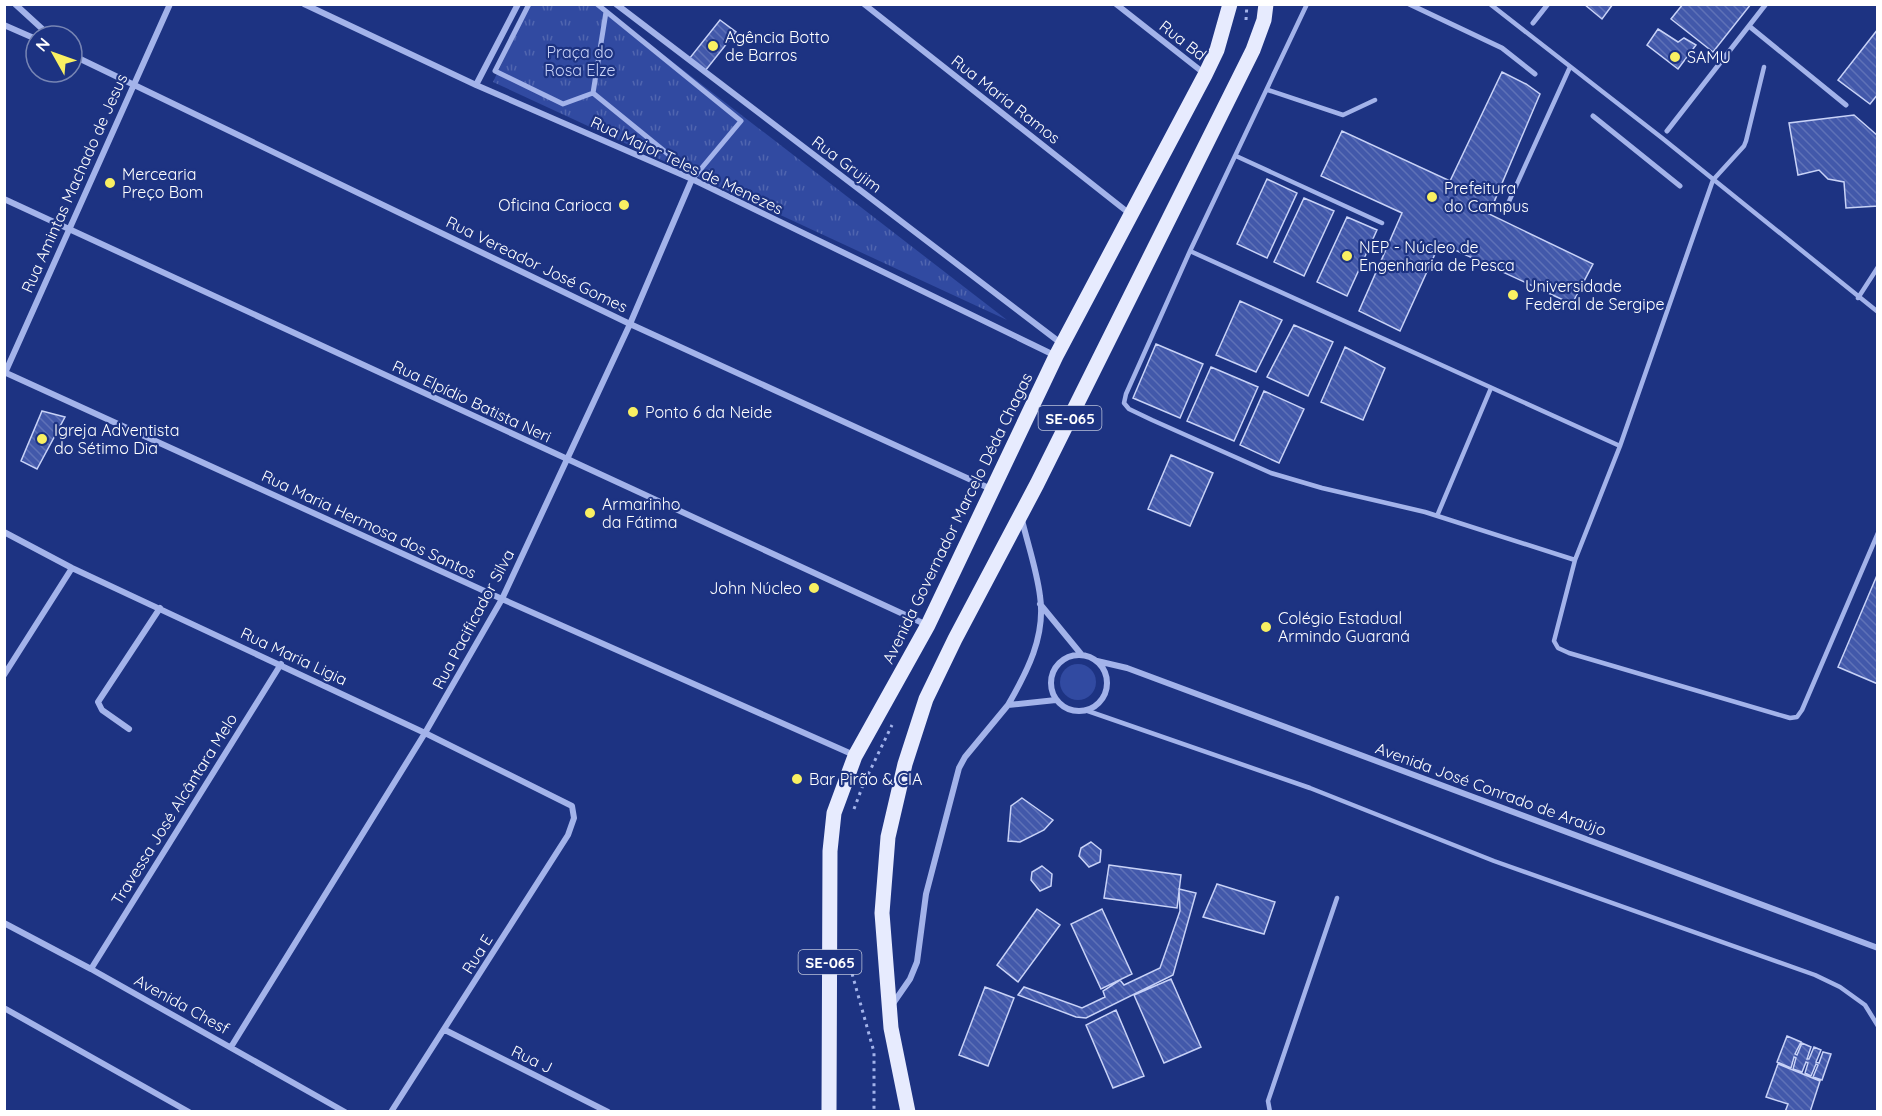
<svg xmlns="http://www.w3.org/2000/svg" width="1882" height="1116" font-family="Quicksand,sans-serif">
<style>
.grass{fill:#314aa1}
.park{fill:url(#park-tufts)}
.building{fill:url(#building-back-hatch);stroke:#c8d2f7;stroke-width:1.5}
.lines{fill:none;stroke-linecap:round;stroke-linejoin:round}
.path{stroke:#a3b3ea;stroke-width:3;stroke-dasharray:3 4.5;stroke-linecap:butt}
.service{stroke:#a3b3ea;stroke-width:4.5}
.pedestrian{stroke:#a3b3ea;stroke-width:5}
.minor{stroke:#a3b3ea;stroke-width:6}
.primary{stroke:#e7ebfe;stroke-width:15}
.poi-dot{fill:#f9f062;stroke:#1d3382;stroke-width:2}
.labels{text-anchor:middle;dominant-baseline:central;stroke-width:4.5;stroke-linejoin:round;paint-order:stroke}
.shield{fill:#1d3382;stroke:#bbc2da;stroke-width:1.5}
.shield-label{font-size:15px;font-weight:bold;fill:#fff}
.poi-label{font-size:16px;fill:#fff;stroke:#1d3382;text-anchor:start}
.street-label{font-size:16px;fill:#fff;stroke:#1d3382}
.park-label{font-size:16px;fill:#c8d2f7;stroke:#1d3382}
</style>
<defs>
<pattern id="park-tufts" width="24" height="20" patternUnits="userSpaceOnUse" patternTransform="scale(1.5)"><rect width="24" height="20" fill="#314aa1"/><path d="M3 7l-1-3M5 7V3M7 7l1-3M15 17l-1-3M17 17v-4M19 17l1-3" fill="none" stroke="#5065af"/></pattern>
<pattern id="building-back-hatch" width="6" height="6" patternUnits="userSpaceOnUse" patternTransform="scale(1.5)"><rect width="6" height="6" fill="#4258aa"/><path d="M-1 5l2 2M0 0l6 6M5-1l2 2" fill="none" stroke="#5e71b7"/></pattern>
</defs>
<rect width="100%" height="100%" fill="#1d3382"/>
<path class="grass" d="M1060 682a18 18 0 1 1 36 0a18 18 0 1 1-36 0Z"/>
<path class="park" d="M530 5H599L1007 320 493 82Z"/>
<path class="building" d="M1584 4H1613L1602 19Z
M1683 4H1751L1713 52 1671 19Z
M720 20 736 32 705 71 689 59Z
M1658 29 1678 42 1684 38 1696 45 1678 69 1647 45Z
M1878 29V94L1870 104 1838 80Z
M1502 72 1526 84 1540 94 1489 214 1593 264 1572 304 1440 243 1400 331 1359 311 1402 213 1321 176 1342 131 1450 181Z
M1854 115 1878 136V206L1846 208 1844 182 1828 179 1819 170 1798 175 1789 123Z
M1267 179 1297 193 1267 258 1237 244Z
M1304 198 1334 211 1304 276 1274 262Z
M1347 217 1377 230 1347 296 1317 282Z
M1240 301 1282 320 1256 372 1216 355Z
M1294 325 1333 342 1308 396 1267 377Z
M1156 344 1203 364 1180 418 1133 398Z
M1345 347 1385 368 1363 420 1321 402Z
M1211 367 1258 387 1234 441 1187 421Z
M1264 391 1304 409 1279 463 1240 445Z
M42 411 65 417 37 469 21 461Z
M1171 455 1213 473 1190 526 1148 509Z
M1878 573V684L1838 667Z
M1022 798 1053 820 1044 830 1020 842 1008 841 1011 806Z
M1091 842 1101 850 1100 862 1089 867 1079 856 1081 848Z
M1109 865 1181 875 1177 908 1104 898Z
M1042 866 1052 874 1051 886 1040 891 1031 880 1032 872Z
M1217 884 1275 902 1264 934 1203 917Z
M1179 889 1196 893 1173 975 1086 1018 1076 1017 1018 995 1024 987 1082 1008 1105 997 1103 991 1120 980 1124 985 1160 968 1180 911Z
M1037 909 1060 925 1018 982 997 965Z
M1102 909 1132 974 1101 989 1071 924Z
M1171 979 1201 1047 1164 1063 1134 995Z
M985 987 1014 998 988 1066 959 1055Z
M1116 1010 1144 1076 1113 1088 1086 1025Z
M1787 1036 1801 1042 1795 1054 1797 1055 1802 1043 1811 1047 1807 1059H1809L1814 1047 1821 1050 1816 1062 1819 1063 1823 1052 1831 1054 1822 1080 1813 1077 1818 1065 1816 1064 1811 1076 1805 1073 1808 1063 1806 1062 1802 1072 1793 1069 1796 1058 1794 1057 1791 1068 1777 1062Z
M1778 1064 1820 1081 1810 1112H1785L1788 1104 1766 1097Z"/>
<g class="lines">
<path class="path" d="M1246 20 1247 4
M854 809 863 785 892 725
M846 952 874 1052V1112"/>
<path class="service" d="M1307 4 1190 251 1126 394 1124 403 1129 409 1152 420 1271 473 1322 488 1425 512 1575 560
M1490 4 1662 138 1878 312
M1764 67 1746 141 1744 146 1713 180 1620 446 1575 560 1554 641 1558 648 1569 653 1790 718 1797 717 1802 710 1878 533
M1268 90 1343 115 1375 100
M1236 156 1382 223
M1506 208 1570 67
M1190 251 1620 446
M1858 298 1878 267
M1437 516 1491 388
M1085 710 1310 788 1494 861 1815 975 1840 987 1865 1005 1878 1026
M1270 1112 1268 1101 1337 898"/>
<path class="pedestrian" d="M529 4 495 71 563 104 593 93
M1409 4 1502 48 1535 74
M1533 23 1548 4
M1749 26 1846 105
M593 93 695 176 741 121 597 4
M593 93 606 12
M1593 116 1680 186
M1667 131 1766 4"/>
<path class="minor" d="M15 4 50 36
M304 4 476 85 692 179 1056 356
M616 4 1062 344
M864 4 1130 214
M1116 4 1205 74
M4 25 36 39
M72 55 630 324 991 489
M476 85 518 4
M4 199 927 625
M4 372 502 599 854 755
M5 373 170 4
M4 532 72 568 425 733 572 806 574 818 568 835 391 1112
M1040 604 1081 654
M1051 683a28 28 0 1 1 56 0a28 28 0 1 1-56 0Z
M1097 661 1127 668 1878 948
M4 675 72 568
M1008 705C1027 672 1046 636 1040 596 1037 571 1028 545 1022 520
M129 729 102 710 98 702 160 608
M4 923 91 969 345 1112
M91 969 281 664
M892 1005 910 979 917 962 926 894 959 768 965 757 1008 705 1056 700
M4 1008 189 1112
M445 1030 608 1112
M231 1047 425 733 502 599 630 324 692 179"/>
<path class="primary" d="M829 1112 830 851 834 813 855 756 928 625 1056 356 1205 75 1217 50 1230 4
M908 1112 891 1028 882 913 888 837 905 764 926 699 955 639 1037 484 1253 50 1264 20 1266 4"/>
</g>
<g class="poi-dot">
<circle cx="713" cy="46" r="6"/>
<circle cx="1675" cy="57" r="6"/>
<circle cx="110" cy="183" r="6"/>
<circle cx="1432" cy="197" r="6"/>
<circle cx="624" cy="205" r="6"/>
<circle cx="1347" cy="256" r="6"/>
<circle cx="1513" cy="295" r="6"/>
<circle cx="633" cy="412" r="6"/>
<circle cx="42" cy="439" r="6"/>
<circle cx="590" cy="513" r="6"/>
<circle cx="814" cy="588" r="6"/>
<circle cx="1266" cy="627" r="6"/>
<circle cx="797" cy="779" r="6"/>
</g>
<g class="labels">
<g class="shield">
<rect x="1038.5" y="406" width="63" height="24" rx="4.5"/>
<rect x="798.5" y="950" width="63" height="24" rx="4.5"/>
</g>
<g class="shield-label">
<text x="1070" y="418">SE-065</text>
<text x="830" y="962">SE-065</text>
</g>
<g class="poi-label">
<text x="725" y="37">Agência Botto<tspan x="725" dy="18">de Barros</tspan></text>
<text x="1687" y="57">SAMU</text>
<text x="122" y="174">Mercearia<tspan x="122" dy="18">Preço Bom</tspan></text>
<text x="1444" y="188">Prefeitura<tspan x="1444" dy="18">do Campus</tspan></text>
<text x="612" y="205" text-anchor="end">Oficina Carioca</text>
<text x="1359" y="247">NEP - Núcleo de<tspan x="1359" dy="18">Engenharia de Pesca</tspan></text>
<text x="1525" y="286">Universidade<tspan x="1525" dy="18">Federal de Sergipe</tspan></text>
<text x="645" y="412">Ponto 6 da Neide</text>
<text x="54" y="430">Igreja Adventista<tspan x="54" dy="18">do Sétimo Dia</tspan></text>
<text x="602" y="504">Armarinho<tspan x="602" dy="18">da Fátima</tspan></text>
<text x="802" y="588" text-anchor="end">John Núcleo</text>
<text x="1278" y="618">Colégio Estadual<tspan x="1278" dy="18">Armindo Guaraná</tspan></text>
<text x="809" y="779">Bar Pirão &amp; CIA</text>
</g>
<g class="street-label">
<text transform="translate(1183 40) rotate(38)">Rua Bd</text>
<text transform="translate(1006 99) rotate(38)">Rua Maria Ramos</text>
<text transform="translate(847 164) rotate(37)">Rua Grujim</text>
<text transform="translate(687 165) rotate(25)">Rua Major Teles de Menezes</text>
<text transform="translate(74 183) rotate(-66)">Rua Amintas Machado de Jesus</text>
<text transform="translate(537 264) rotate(26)">Rua Vereador José Gomes</text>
<text transform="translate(472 401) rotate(25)">Rua Elpídio Batista Neri</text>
<text transform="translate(957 518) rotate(-64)">Avenida Governador Marcelo Déda Chagas</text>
<text transform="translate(369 524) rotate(25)">Rua Maria Hermosa dos Santos</text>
<text transform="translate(473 619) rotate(-62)">Rua Pacificador Silva</text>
<text transform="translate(294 656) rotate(25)">Rua Maria Ligia</text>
<text transform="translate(1491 789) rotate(20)">Avenida José Conrado de Araújo</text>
<text transform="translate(174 809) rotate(-58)">Travessa José Alcântara Melo</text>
<text transform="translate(477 954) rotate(-58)">Rua E</text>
<text transform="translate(182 1004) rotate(29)">Avenida Chesf</text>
<text transform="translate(532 1059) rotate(26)">Rua J</text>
</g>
<g class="park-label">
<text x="580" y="52">Praça do<tspan x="580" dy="18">Rosa Elze</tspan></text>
</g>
</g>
<rect width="1882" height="1116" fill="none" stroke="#ffffff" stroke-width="12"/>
<g transform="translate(54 54) rotate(310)"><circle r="28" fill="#1d3382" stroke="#7785b4" stroke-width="1.5"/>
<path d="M0-4.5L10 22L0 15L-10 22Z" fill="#f9f062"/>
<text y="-9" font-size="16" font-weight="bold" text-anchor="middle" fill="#ffffff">N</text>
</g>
</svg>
